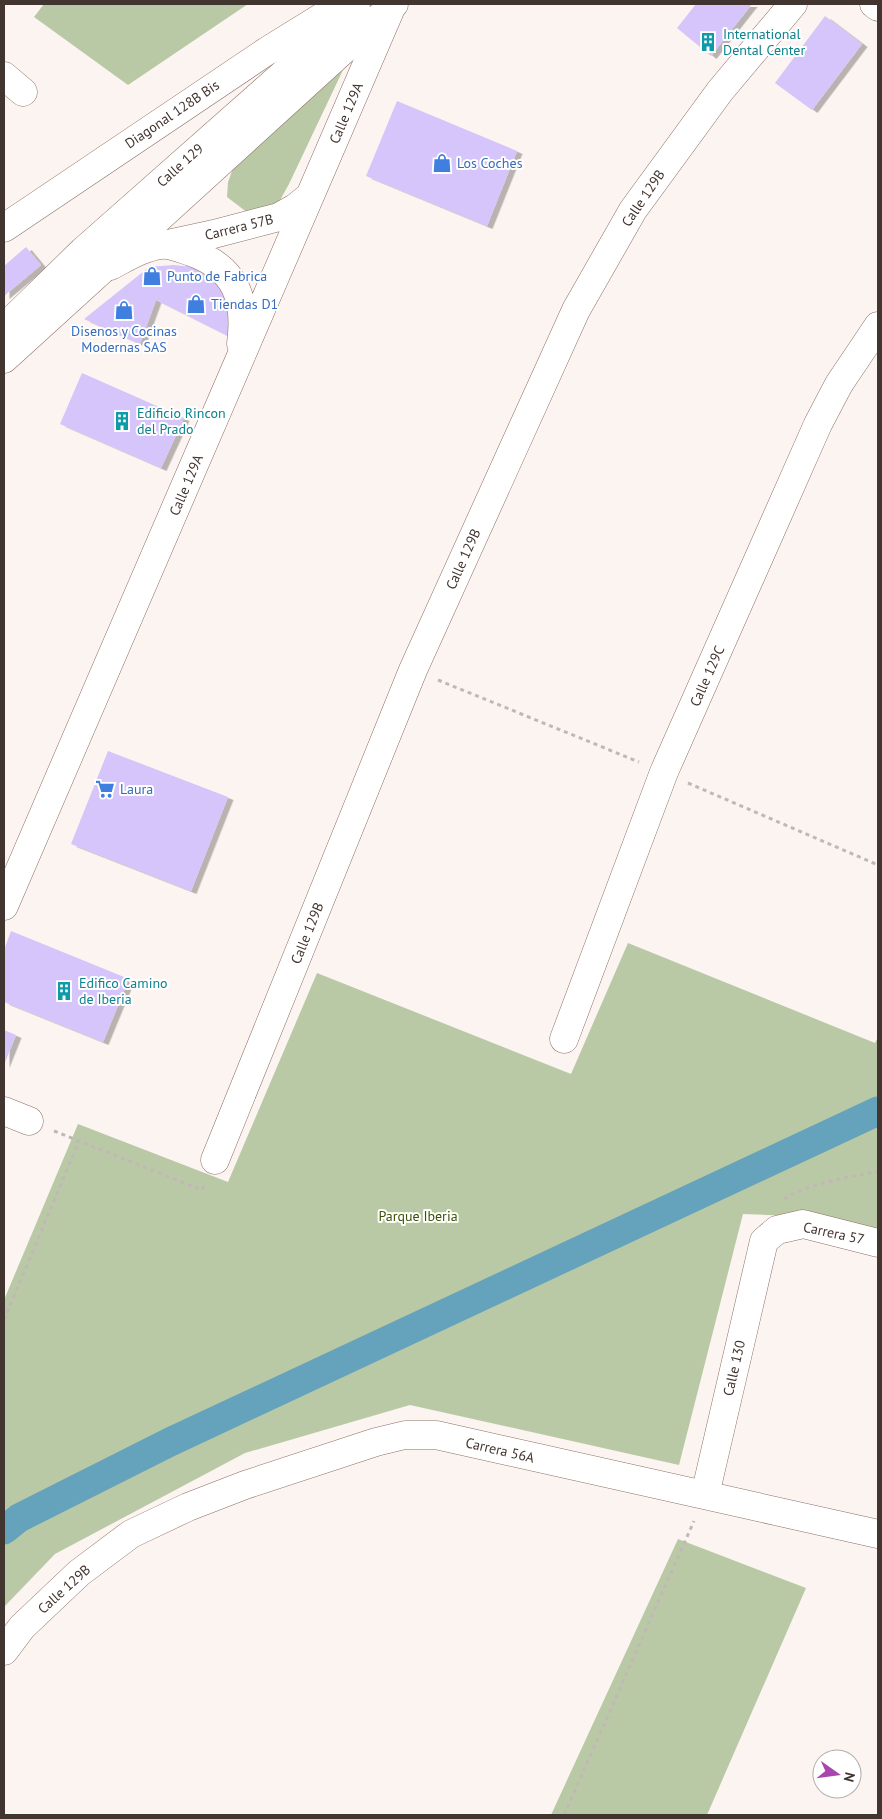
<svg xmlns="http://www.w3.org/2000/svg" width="882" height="1819" font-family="'PT Sans',sans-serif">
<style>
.green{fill:#bac9a5}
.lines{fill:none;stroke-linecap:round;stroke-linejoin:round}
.canal{stroke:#65a3bc;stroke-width:29}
.building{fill:#d5c5fa;filter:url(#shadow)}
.minor-casing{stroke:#8e6f64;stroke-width:29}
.tertiary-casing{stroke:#8e6f64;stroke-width:29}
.secondary-casing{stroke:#8e6f64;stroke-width:29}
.path{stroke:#c1b8b5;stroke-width:3;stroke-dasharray:4 4;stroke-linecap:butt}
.minor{stroke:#fff;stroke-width:28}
.tertiary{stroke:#fff;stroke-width:28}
.secondary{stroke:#fff;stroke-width:28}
.labels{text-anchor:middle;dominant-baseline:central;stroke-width:4;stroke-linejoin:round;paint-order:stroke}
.culture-label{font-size:14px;fill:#0d838f;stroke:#fff;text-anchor:start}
.street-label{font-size:14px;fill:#42342f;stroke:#fff}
.shop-label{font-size:14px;fill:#366cbe;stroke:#fff;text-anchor:start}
.park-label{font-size:14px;fill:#3b5200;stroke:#fff}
</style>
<defs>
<filter id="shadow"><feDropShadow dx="5.5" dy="3" stdDeviation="0" flood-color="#0004"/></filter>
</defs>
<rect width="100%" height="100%" fill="#fbf4f1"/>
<path class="green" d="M44 4H248L128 85 34 17Z
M343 70 289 184 279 202 252 216 227 197 228 182 235 163Z
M628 943 875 1043 878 1037V1237L819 1217 743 1214 679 1465 410 1405 245 1453 55 1554 4 1607V1300L78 1124 228 1182 317 973 571 1074Z
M678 1539 806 1588 707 1815H551Z"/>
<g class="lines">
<path class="canal" d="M4 1530 19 1518 170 1442 878 1111"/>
</g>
<path class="building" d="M696 4H752L711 56 677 28Z
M825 16 862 44 812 110 775 83Z
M397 101 517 151 487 226 366 176Z
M26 247 41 265 4 296V266Z
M173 265 194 267 213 277 224 289 230 307V337L156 300 140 344 84 319 149 267Z
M82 373 184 418 161 468 60 424Z
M108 751 228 797 191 891 71 844Z
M11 931 129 979 103 1042 4 1002V950Z
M4 1030 16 1035 4 1065Z"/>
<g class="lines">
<g class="minor-casing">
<path id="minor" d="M4 76 23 92
M168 244 214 234 279 217 295 208 310 196
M110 266C126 258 143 247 161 245 170 244 182 249 191 252 236 268 247 299 241 344
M4 906 391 8
M564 1039 664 772 818 424 839 384 878 326
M4 1111 29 1121
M215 1160 413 670 576 310 633 210 720 91 793 4
M705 1495 764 1241 777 1230 803 1224 878 1243
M4 1651 22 1627 79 1573 131 1534 188 1507 245 1485 376 1442 405 1435H436L878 1534"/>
</g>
<g class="tertiary-casing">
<path id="tertiary" d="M4 228 267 51 343 4"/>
</g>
<g class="secondary-casing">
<path id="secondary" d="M874 4 878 7
M4 328 83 251 306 54 356 4
M4 359 394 4"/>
</g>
<path class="path" d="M438 680 639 762
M688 783 878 865
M54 1131 202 1190 205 1183
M784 1199C804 1184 853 1177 878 1171
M4 1320 79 1141
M564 1815 694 1521"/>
<use href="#minor" class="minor"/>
<use href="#tertiary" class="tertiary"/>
<use href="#secondary" class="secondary"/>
</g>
<defs>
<g id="building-bare" transform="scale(1.5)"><path d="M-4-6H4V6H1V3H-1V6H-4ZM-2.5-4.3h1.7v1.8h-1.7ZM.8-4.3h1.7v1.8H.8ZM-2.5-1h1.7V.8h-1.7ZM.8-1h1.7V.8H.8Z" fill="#0f9aa8" stroke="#fff" stroke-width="2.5" paint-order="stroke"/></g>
<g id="shop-bare" transform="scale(1.5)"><path d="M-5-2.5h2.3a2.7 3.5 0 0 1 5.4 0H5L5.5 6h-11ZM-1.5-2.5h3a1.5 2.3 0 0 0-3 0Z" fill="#3f7fe0" stroke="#fff" stroke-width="2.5" paint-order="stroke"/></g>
<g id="supermarket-bare" transform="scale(1.5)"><path d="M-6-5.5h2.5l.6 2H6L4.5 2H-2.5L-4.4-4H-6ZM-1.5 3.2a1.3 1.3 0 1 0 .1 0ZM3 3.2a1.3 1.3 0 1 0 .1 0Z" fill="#3f7fe0" stroke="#fff" stroke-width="2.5" paint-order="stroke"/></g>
</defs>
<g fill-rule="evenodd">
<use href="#building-bare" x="708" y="42"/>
<use href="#shop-bare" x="442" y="163"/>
<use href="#shop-bare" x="152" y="276"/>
<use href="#shop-bare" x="196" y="304"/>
<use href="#shop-bare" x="124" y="310"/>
<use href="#building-bare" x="122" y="421"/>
<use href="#supermarket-bare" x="105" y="789"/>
<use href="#building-bare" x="64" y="991"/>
</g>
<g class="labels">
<g class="culture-label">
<text x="723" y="34">International<tspan x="723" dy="16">Dental Center</tspan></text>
<text x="137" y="413">Edificio Rincon<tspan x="137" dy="16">del Prado</tspan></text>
<text x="79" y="983">Edifico Camino<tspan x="79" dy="16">de Iberia</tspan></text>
</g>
<g class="street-label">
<text transform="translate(346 113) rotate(-67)">Calle 129A</text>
<text transform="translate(172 114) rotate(-34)">Diagonal 128B Bis</text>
<text transform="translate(180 165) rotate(-42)">Calle 129</text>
<text transform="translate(643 198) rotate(-56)">Calle 129B</text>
<text transform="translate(239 227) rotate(-14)">Carrera 57B</text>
<text transform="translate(186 485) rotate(-67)">Calle 129A</text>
<text transform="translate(463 559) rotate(-66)">Calle 129B</text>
<text transform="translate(707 676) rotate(-66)">Calle 129C</text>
<text transform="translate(307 933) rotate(-68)">Calle 129B</text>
<text transform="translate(834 1233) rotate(12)">Carrera 57</text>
<text transform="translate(734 1368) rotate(-77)">Calle 130</text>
<text transform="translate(500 1450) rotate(13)">Carrera 56A</text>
<text transform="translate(64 1589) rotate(-42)">Calle 129B</text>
</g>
<g class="shop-label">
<text x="457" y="163">Los Coches</text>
<text x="167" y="276">Punto de Fabrica</text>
<text x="211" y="304">Tiendas D1</text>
<text x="124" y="331" text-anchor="middle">Disenos y Cocinas<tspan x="124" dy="16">Modernas SAS</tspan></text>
<text x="120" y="789">Laura</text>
</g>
<g class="park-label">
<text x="418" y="1216">Parque Iberia</text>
</g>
</g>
<rect width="882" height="1819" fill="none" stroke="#42342f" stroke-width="10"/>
<g transform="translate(837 1774) rotate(104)"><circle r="24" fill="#ffffff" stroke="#b3aeac"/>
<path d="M0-4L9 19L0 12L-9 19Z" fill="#a946ad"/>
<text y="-8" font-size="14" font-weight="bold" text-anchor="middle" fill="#42342f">N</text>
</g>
</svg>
